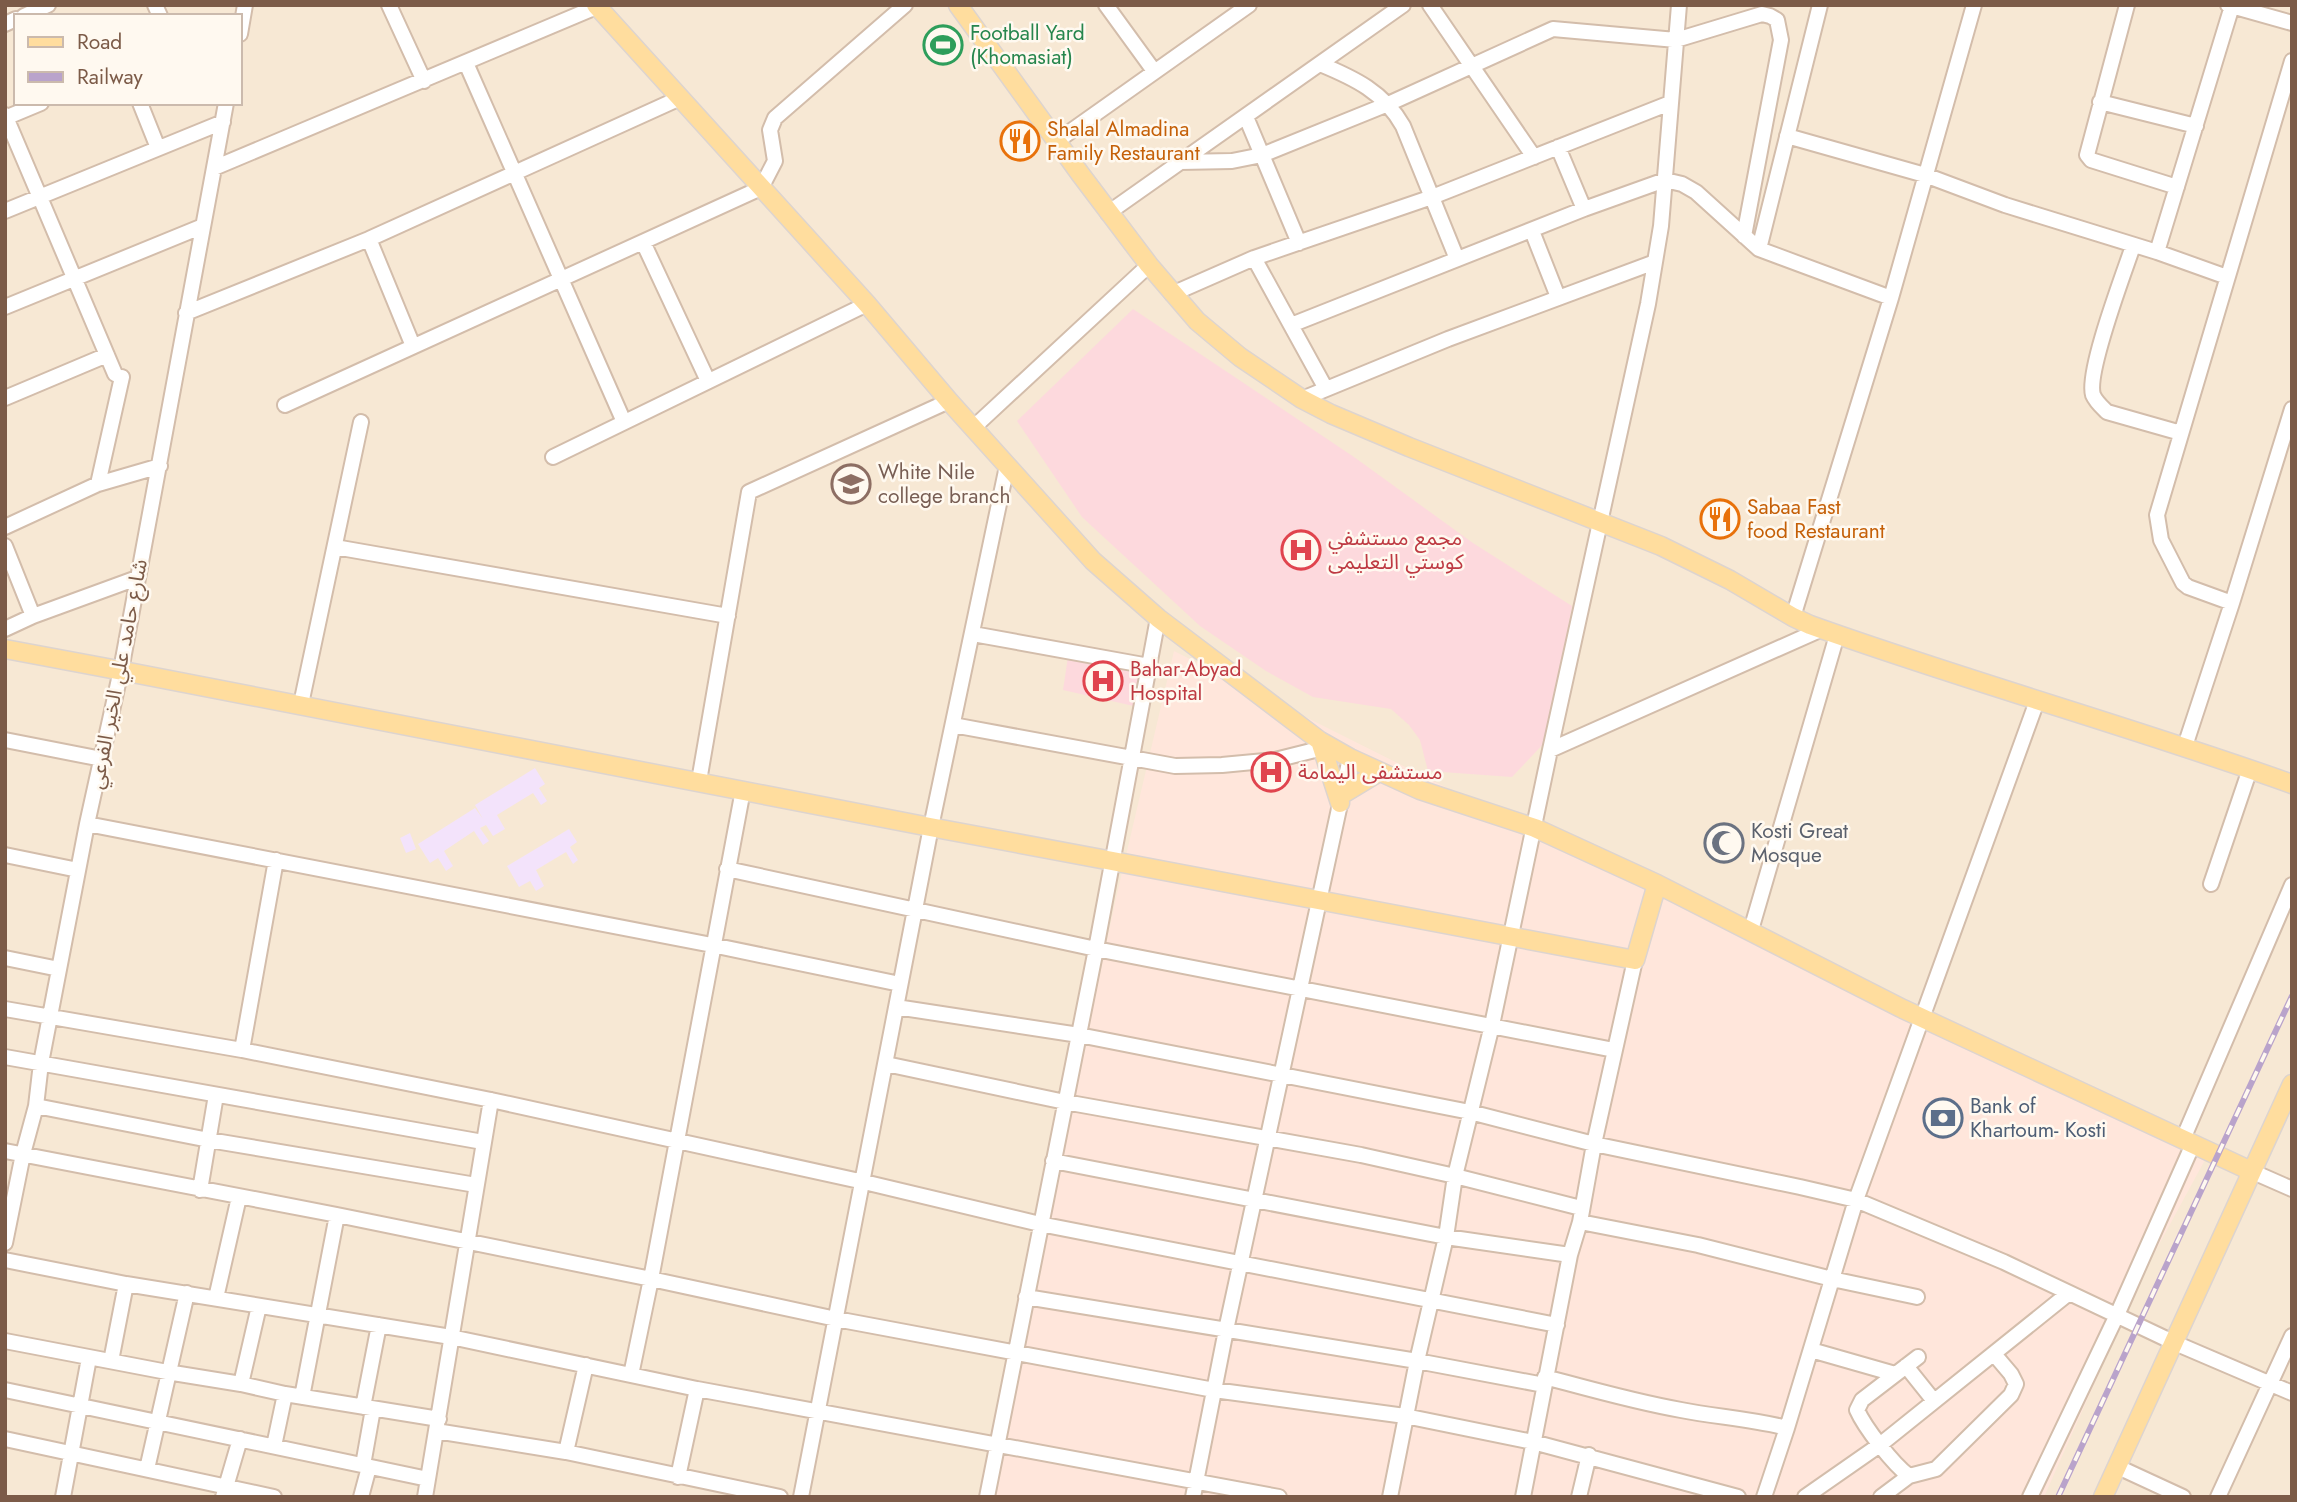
<svg xmlns="http://www.w3.org/2000/svg" width="2297" height="1502" font-family="Jost,'Noto Sans Arabic',sans-serif">
<style>
.residential{fill:#f7e8d4;fill-rule:evenodd}
.commercial{fill:#ffe6db}
.education{fill:#f3e3fb}
.medical{fill:#fdd9dd}
.lines{fill:none;stroke-linecap:round;stroke-linejoin:round}
.minor-casing{stroke:#d3bdab;stroke-width:18}
.major-casing{stroke:#ddd4cf;stroke-width:21}
.minor{stroke:#fff;stroke-width:14}
.major{stroke:#ffdd9e;stroke-width:18}
.rail-casing{stroke:#b9a3cb;stroke-width:6}
.rail{stroke:#fff9f0;stroke-width:3.5;stroke-dasharray:10;stroke-linecap:butt}
.labels{text-anchor:middle;dominant-baseline:central;stroke-width:5;stroke-linejoin:round;paint-order:stroke}
.leisure-label{font-size:21px;fill:#27864d;stroke:#fff9f0;text-anchor:start}
.food-label{font-size:21px;fill:#c56008;stroke:#fff9f0;text-anchor:start}
.education-label{font-size:21px;fill:#785e54;stroke:#fff9f0;text-anchor:start}
.health-label{font-size:21px;fill:#be3a42;stroke:#fff9f0;text-anchor:start}
.street-label{font-size:21px;fill:#7c5b48;stroke:#fff9f0}
.worship-label{font-size:21px;fill:#5b616d;stroke:#fff9f0;text-anchor:start}
.service-label{font-size:21px;fill:#4e5e75;stroke:#fff9f0;text-anchor:start}
</style>
<rect width="100%" height="100%" fill="#fff6e7"/>
<path class="residential" d="M5 5H2292V1497H5ZM16 16H240V103H16Z"/>
<path class="commercial" d="M1174 651 1934 1032 2206 1158 2143 1274 2044 1497H989L1116 898Z"/>
<path class="education" d="M535 768 545 784 539 788 547 801 541 805 533 793 497 815 505 829 493 836 486 825 480 828 489 841 483 845 474 831 444 851 453 866 446 871 438 858 430 863 418 844 475 808 483 819 475 805Z
M569 829 577 842 570 847 578 860 573 864 566 852 536 870 544 886 536 891 530 881 519 887 507 866Z
M410 833 416 849 406 853 400 838Z"/>
<path class="medical" d="M1133 309 1354 457 1473 543 1572 606 1547 740 1512 777 1428 771 1420 740 1409 725 1391 709 1313 697 1266 671 1200 626 1082 517 1017 421Z
M1068 657 1144 672 1138 707 1063 690Z
M1284 761 1286 784H1263L1256 781 1257 763Z"/>
<g class="lines">
<g class="minor-casing">
<path id="minor" d="M155 5 160 16
M389 5 424 81
M1106 5 1154 71
M1430 5 1534 157
M2127 5 2087 155 2091 160 2177 187
M2228 5 2292 23
M24 16 48 5
M5 24 16 19
M240 34 245 5
M466 63 624 422
M1320 64C1354 78 1384 92 1403 126L1457 259
M2100 102 2196 126
M140 103 158 148
M5 115 115 374
M1246 117 1299 243
M5 118 41 103
M1787 136 1925 175 2005 205 2157 252 2227 277
M1057 141 1249 5
M1558 147 1584 209
M1180 162 1232 161 1262 155 1388 104 1553 29 1676 40 1762 14 1770 16 1777 20 1781 40 1744 236
M214 168 601 5
M5 211 223 122
M1108 213 1403 5
M1532 231 1558 297
M369 239 413 346
M643 242 708 381
M2133 246C2124 273 2086 372 2093 395 2096 402 2102 407 2107 412L2181 433
M1759 249 1820 5
M2157 252 2232 6
M1254 258 1326 389
M1172 294 1254 258 1432 197 1670 103
M5 307 203 226
M186 313 369 239 680 98
M1291 325 1584 209 1665 180 1682 184 1696 192 1759 249 1891 298
M5 398 107 355
M1302 399 1448 339 1655 262
M285 405 761 188 775 161 770 130 775 118 905 5
M973 428 1149 265
M553 457 867 304
M98 484 122 377
M5 527 98 484 160 466
M5 546 33 616
M335 547 728 616
M2232 603 2188 587 2183 583 2161 540 2157 515 2292 61
M1793 617 1891 298 1974 5
M5 629 33 616 137 578
M973 634 1149 666
M301 704 361 422
M953 725 1175 766 1222 765 1275 760 1323 748
M5 740 102 759
M2185 746 2232 603 2292 409
M1550 750 1822 629
M699 781 749 492 949 401
M87 824 712 945 900 984
M5 855 78 870
M727 869 1096 949 1614 1050
M2211 884 2250 769
M1751 930 1837 635
M5 958 59 969
M896 1007 1079 1035 1470 1112 1594 1144 1800 1187 1856 1200 2004 1262 2175 1343 2292 1393
M5 1009 242 1050 491 1100 864 1182 1040 1224 1557 1325
M242 1050 276 860
M5 1057 483 1142
M886 1064 1065 1102 1361 1155 1455 1176 1581 1208
M36 1106 209 1140 476 1185
M2183 1139 2292 885
M5 1151 337 1215 651 1279 836 1319 1214 1390 1405 1416 1533 1442 1738 1497
M1053 1161 1446 1237 1570 1255
M2251 1171 2292 1189
M200 1190 216 1095
M1580 1222 1698 1245 1832 1279 1917 1297
M5 1243 23 1154 36 1106 41 1063 87 824 121 670 226 103
M5 1260 126 1284 451 1337 697 1389 1279 1497
M1026 1297 1417 1361 1544 1385
M216 1298 239 1197
M5 1341 167 1372 241 1384 285 1394 439 1419
M1811 1350 1895 1374
M1918 1357 1862 1400 1857 1410C1865 1428 1893 1464 1909 1476L1936 1469 2011 1395 2016 1384 2011 1374 1994 1354
M111 1361 126 1284
M1906 1366 1934 1401
M631 1375 651 1279 743 790
M1545 1377C1590 1389 1635 1402 1681 1410 1717 1417 1752 1419 1787 1428
M241 1384 259 1306
M5 1390 428 1479
M302 1397 337 1215
M363 1407 379 1325
M436 1431 566 1452 780 1497
M5 1439 274 1497
M274 1446 285 1394
M566 1452 586 1365
M363 1465 373 1409
M2118 1467 2183 1497
M147 1469 187 1293
M678 1477 697 1389
M63 1497 89 1358
M223 1497 240 1439
M361 1497 369 1467
M425 1497 491 1100
M801 1497 931 827 1007 466
M987 1497 1096 949 1158 618
M1193 1497 1226 1330 1350 758
M1390 1497 1417 1361 1446 1237 1455 1176 1492 1025 1550 750 1648 304 1661 226 1679 5
M1523 1497 1570 1255 1580 1222 1594 1144 1635 960
M1579 1497 1589 1455
M1764 1497 1787 1428 1856 1200 2037 701
M1805 1497 1881 1444 2069 1293
M1881 1497 1909 1476
M2030 1497 2117 1315 2193 1144
M2218 1497 2292 1336"/>
</g>
<g class="major-casing">
<path id="major" d="M596 5 867 304 949 401 1093 561 1158 618 1320 741 1350 758 1420 790 1535 828 1657 884 1903 1009 2251 1171
M958 5 1081 175 1149 265 1197 321 1240 357 1302 399 1331 414 1409 447 1661 546 1730 580 1793 617 1810 625C1969 682 2133 727 2292 784
M5 649C314 706 622 769 930 827 1165 871 1400 914 1635 960L1657 884
M1320 741 1340 803
M1341 795 1379 772
M2103 1497 2292 1084"/>
</g>
<use href="#minor" class="minor"/>
<use href="#major" class="major"/>
<g class="rail-casing">
<path id="rail" d="M2058 1497 2292 996"/>
</g>
<use href="#rail" class="rail"/>
</g>
<defs>
<g id="stadium-ring" transform="scale(2.0125)"><circle r="9.5" fill="#fff9f0" stroke="#2e9e5b" stroke-width="1.5"/><path d="M0-5a6.5 5 0 1 0 0 10a6.5 5 0 1 0 0-10ZM-3.5-1.8h7v3.6h-7Z" fill="#2e9e5b"/></g>
<g id="restaurant-ring" transform="scale(2.0125)"><circle r="9.5" fill="#fff9f0" stroke="#e8710a" stroke-width="1.5"/><path d="M-5-6h1v4h1v-4h1v4h1v-4h1v5L-1.5 .5V6h-2V.5L-5-1ZM5-6V6H3V1.5H1.5Q1.5-4 5-6Z" fill="#e8710a"/></g>
<g id="university-ring" transform="scale(2.0125)"><circle r="9.5" fill="#fff9f0" stroke="#8d6e63" stroke-width="1.5"/><path d="M0-5L7-2L0 1L-7-2ZM-4 1L0 2.5L4 1V4Q0 6-4 4Z" fill="#8d6e63"/></g>
<g id="hospital-ring" transform="scale(2.0125)"><circle r="9.5" fill="#fff9f0" stroke="#e0444e" stroke-width="1.5"/><path d="M-5-5h3v3.5h4V-5h3V5h-3V1.5h-4V5h-3Z" fill="#e0444e"/></g>
<g id="mosque-ring" transform="scale(2.0125)"><circle r="9.5" fill="#fff9f0" stroke="#6b7280" stroke-width="1.5"/><path d="M3.5-4.9A6 6 0 1 0 3.5 4.9A5 5 0 1 1 3.5-4.9Z" fill="#6b7280"/></g>
<g id="bank-ring" transform="scale(2.0125)"><circle r="9.5" fill="#fff9f0" stroke="#5c6f8a" stroke-width="1.5"/><path d="M-6-4H6V4H-6ZM0-2.3a2.3 2.3 0 1 0 0 4.6a2.3 2.3 0 1 0 0-4.6Z" fill="#5c6f8a"/></g>
</defs>
<g fill-rule="evenodd">
<use href="#stadium-ring" x="943" y="45"/>
<use href="#restaurant-ring" x="1020" y="141"/>
<use href="#university-ring" x="851" y="484"/>
<use href="#restaurant-ring" x="1720" y="519"/>
<use href="#hospital-ring" x="1301" y="550"/>
<use href="#hospital-ring" x="1103" y="681"/>
<use href="#hospital-ring" x="1271" y="772"/>
<use href="#mosque-ring" x="1724" y="843"/>
<use href="#bank-ring" x="1943" y="1118"/>
</g>
<g class="labels">
<g class="leisure-label">
<text x="970" y="33">Football Yard<tspan x="970" dy="24">(Khomasiat)</tspan></text>
</g>
<g class="food-label">
<text x="1047" y="129">Shalal Almadina<tspan x="1047" dy="24">Family Restaurant</tspan></text>
<text x="1747" y="507">Sabaa Fast<tspan x="1747" dy="24">food Restaurant</tspan></text>
</g>
<g class="education-label">
<text x="878" y="472">White Nile<tspan x="878" dy="24">college branch</tspan></text>
</g>
<g class="health-label">
<text x="1328" y="538">مجمع مستشفي<tspan x="1328" dy="24">كوستي التعليمى</tspan></text>
<text x="1130" y="669">Bahar-Abyad<tspan x="1130" dy="24">Hospital</tspan></text>
<text x="1298" y="772">مستشفى اليمامة</text>
</g>
<g class="street-label">
<text transform="translate(118 674) rotate(-79)">شارع حامد علي الخير الفرعي</text>
</g>
<g class="worship-label">
<text x="1751" y="831">Kosti Great<tspan x="1751" dy="24">Mosque</tspan></text>
</g>
<g class="service-label">
<text x="1970" y="1106">Bank of<tspan x="1970" dy="24">Khartoum- Kosti</tspan></text>
</g>
</g>
<rect width="2297" height="1502" fill="none" stroke="#7c5b48" stroke-width="14"/>
<rect x="14" y="14" width="228" height="91" fill="#fff9f0" stroke="#cbbaad" stroke-width="2"/>
<rect x="28" y="37" width="35" height="10" fill="#ffdd9e" stroke="#cbbaad" stroke-width="2"/>
<text x="77" y="49" font-size="21" fill="#7c5b48">Road</text>
<rect x="28" y="72" width="35" height="10" fill="#b9a3cb" stroke="#cbbaad" stroke-width="2"/>
<text x="77" y="84" font-size="21" fill="#7c5b48">Railway</text>
</svg>
